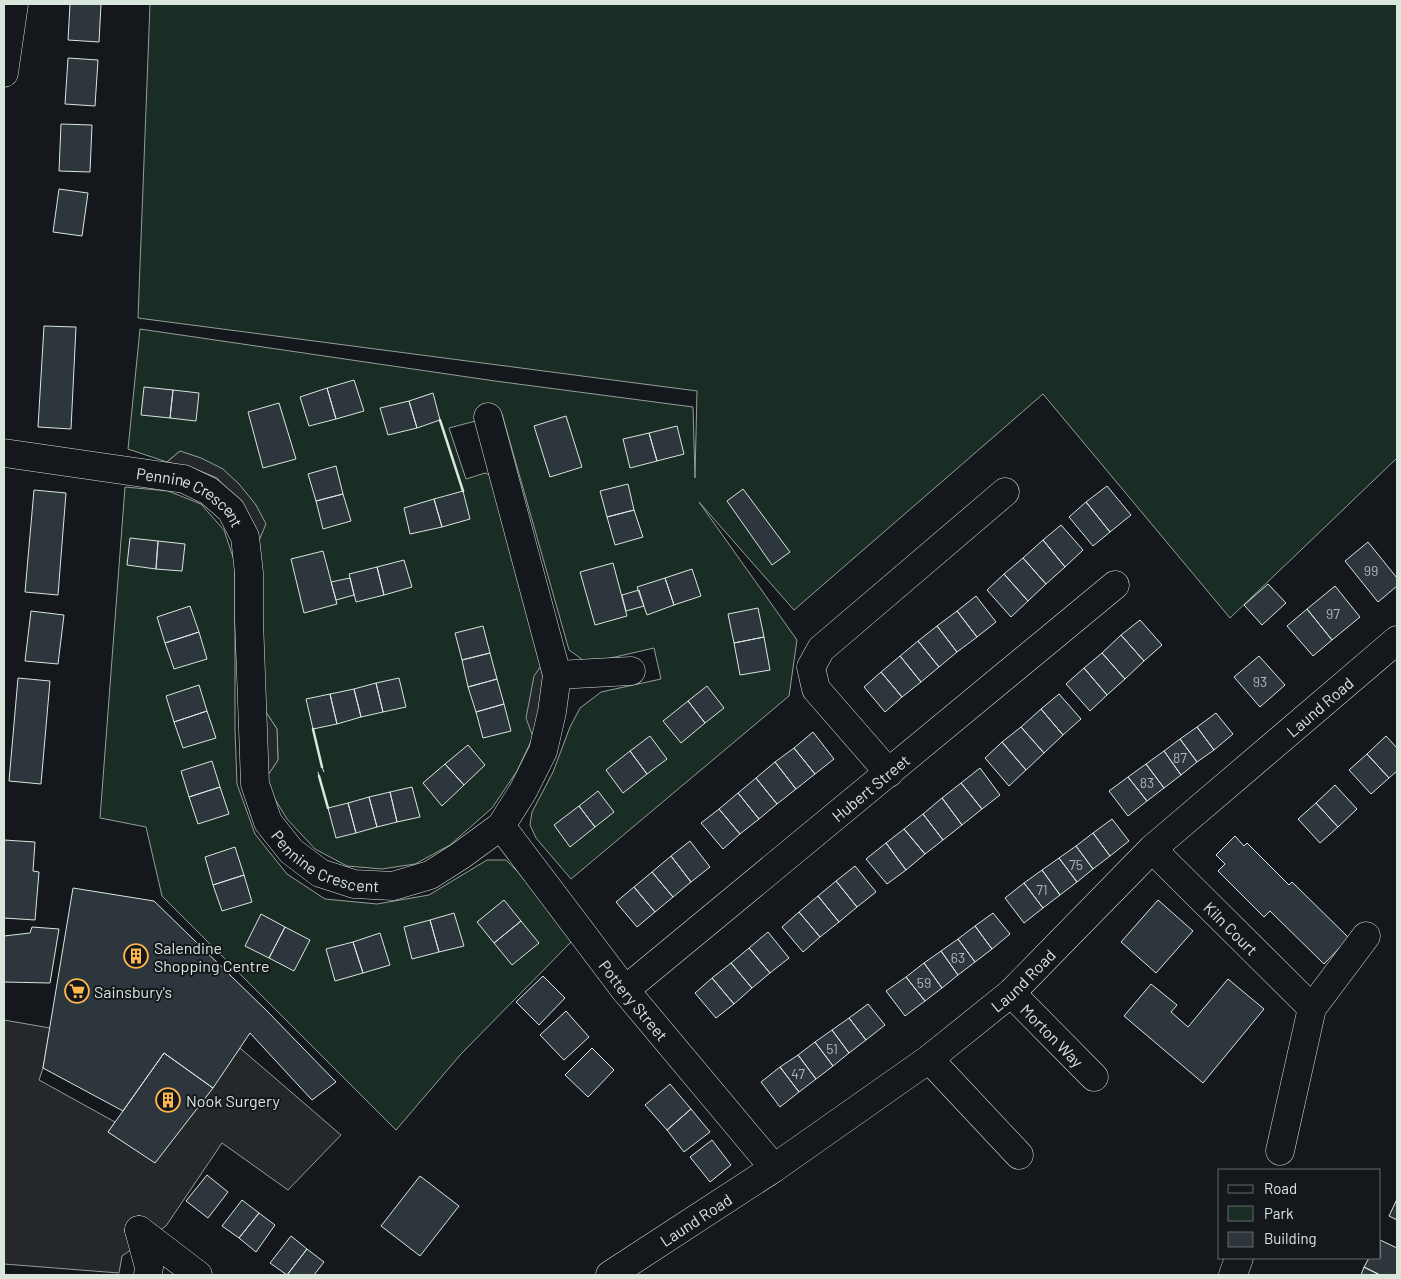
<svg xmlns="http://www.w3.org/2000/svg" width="1401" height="1279" font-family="Barlow,sans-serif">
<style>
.green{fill:#1a2d24;stroke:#939e99}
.parking{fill:#24282b;stroke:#939e99}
.building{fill:#2c363c;stroke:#d8e6dc}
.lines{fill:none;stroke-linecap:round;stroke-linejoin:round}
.minor-casing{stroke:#d8e6dc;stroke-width:29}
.highway-casing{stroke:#d8e6dc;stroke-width:29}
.minor{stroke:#14181c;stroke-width:28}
.highway{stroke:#14181c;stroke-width:28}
.fence{stroke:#d8e6dc;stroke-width:1;stroke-dasharray:6 2.5;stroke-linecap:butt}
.wall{stroke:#d8e6dc;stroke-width:2.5}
.labels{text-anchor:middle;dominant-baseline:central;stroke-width:4;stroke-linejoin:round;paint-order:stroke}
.number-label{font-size:14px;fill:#adbab4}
.street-label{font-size:16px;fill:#d8e6dc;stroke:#14181c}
.poi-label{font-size:16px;fill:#d8e6dc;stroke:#14181c;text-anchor:start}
</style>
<rect width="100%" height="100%" fill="#14181c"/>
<path class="green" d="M150 4H1397V458L1230 618 1043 394 794 610 699 502 797 640 789 696 571 879 536 838 530 825 532 812 553 772 570 727 580 708 601 692 661 679 654 648 598 661 583 660 569 650 502 414 449 428 466 479 485 473 495 477 543 663 533 737 517 771 492 808 450 845 415 864 382 869 347 866 315 849 287 819 264 781 278 760 277 729 264 709 256 505 180 451 167 462 128 449 140 329 495 381 693 407 695 478 697 391 138 318Z
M125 487 168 491 201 504 224 530 235 563V730L237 784 255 834 287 874 325 899 377 904 429 895 487 860H506L518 872 573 940 461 1054 396 1130 162 896 146 827 100 818Z"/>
<path class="parking" d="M180 451 201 458 223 469 239 484 256 505 266 524 258 543 231 494 217 478 195 469 167 462Z
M543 663 546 683 533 737 526 718 534 676Z
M264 709 277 729 278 760 264 781Z
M4 1020 50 1028 43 1068 39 1080 115 1122 108 1132 155 1162 240 1048 341 1135 288 1190 222 1143 166 1226 122 1256 119 1273 4 1264Z"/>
<path class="building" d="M70 4H101L99 42 68 40Z
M68 58 98 60 95 106 65 104Z
M61 124 92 125 90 172 59 171Z
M59 189 88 193 82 236 53 232Z
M44 326 76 327 71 429 38 427Z
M354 380 364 411 336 419 327 388Z
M144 387 173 390 170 418 141 415Z
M327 388 336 419 309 426 300 397Z
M173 390 199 393 196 421 170 418Z
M433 393 440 420 417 428 409 401Z
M409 401 417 428 388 435 380 408Z
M279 403 296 459 263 468 248 412Z
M566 416 582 467 550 477 534 426Z
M677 426 684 454 657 461 649 433Z
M649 433 657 461 630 468 623 439Z
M336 466 343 494 316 501 308 474Z
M628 484 634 510 607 517 600 491Z
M1107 486 1131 515 1110 532 1086 502Z
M743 489 790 552 772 565 727 501Z
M34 490 66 493 58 595 25 592Z
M463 491 470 519 442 527 434 499Z
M343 494 351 521 323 529 316 501Z
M434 499 442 527 410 534 404 508Z
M1086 502 1110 532 1093 546 1069 517Z
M634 510 643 537 615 545 607 517Z
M1061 525 1083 550 1065 567 1043 540Z
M130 538 158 541 156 569 127 565Z
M1043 540 1065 567 1046 584 1023 558Z
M158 541 185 544 182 571 156 569Z
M1368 542 1397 578V586L1378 602 1345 561Z
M323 551 337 604 304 613 291 559Z
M1023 558 1046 584 1028 601 1004 574Z
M404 560 412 587 384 595 377 567Z
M613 563 627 616 595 625 580 572Z
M377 567 384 595 356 602 349 574Z
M692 569 701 596 674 605 665 578Z
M1004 574 1028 601 1011 617 987 590Z
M350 578 354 595 336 600 331 582Z
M665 578 674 605 647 615 637 587Z
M1268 584 1286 603 1262 625 1244 605Z
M1335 586 1360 617 1332 640 1307 609Z
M639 590 644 606 626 611 622 595Z
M976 596 996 622 977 637 957 611Z
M190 606 199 632 165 643 157 617Z
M758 608 764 637 734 643 728 614Z
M1307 609 1332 640 1313 656 1287 626Z
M31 611 64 615 58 664 25 661Z
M957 611 977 637 957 652 937 626Z
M1140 620 1162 645 1144 661 1121 635Z
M483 626 490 653 462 660 455 633Z
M937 626 957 652 939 667 918 641Z
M199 632 207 659 174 669 165 643Z
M1121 635 1144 661 1125 679 1102 653Z
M764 637 770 670 740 675 734 643Z
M918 641 939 667 921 682 900 656Z
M490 653 497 679 468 687 462 660Z
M1102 653 1125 679 1107 695 1084 668Z
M900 656 921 682 902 697 881 672Z
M1259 656 1285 685 1260 707 1234 677Z
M1084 668 1107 695 1090 711 1066 684Z
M881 672 902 697 885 712 864 687Z
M18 678 50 681 41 784 9 781Z
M399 678 406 707 383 712 376 683Z
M497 679 504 704 476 712 468 687Z
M376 683 383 712 361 717 354 689Z
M199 685 207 711 174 722 166 696Z
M707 686 724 708 705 723 688 701Z
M354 689 361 717 337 724 330 694Z
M330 694 337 724 313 729 306 699Z
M1059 694 1081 719 1063 735 1041 709Z
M688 701 705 723 681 743 663 721Z
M504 704 511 731 483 738 476 712Z
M1041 709 1063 735 1044 753 1021 727Z
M207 711 216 738 183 748 174 722Z
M1216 713 1233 734 1214 750 1197 727Z
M1021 727 1044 753 1026 770 1002 742Z
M1197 727 1214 750 1197 762 1180 739Z
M813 732 834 759 815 774 794 748Z
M650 736 667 759 647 774 630 751Z
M1386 736 1397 748V771L1389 778 1367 754Z
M1180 739 1197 762 1181 775 1164 751Z
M1002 742 1026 770 1009 786 985 758Z
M468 745 485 765 464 785 445 764Z
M794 748 815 774 796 789 775 762Z
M630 751 647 774 623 793 606 770Z
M1164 751 1181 775 1164 788 1146 764Z
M1367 754 1389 778 1371 794 1349 770Z
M212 761 220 787 189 797 181 771Z
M775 762 796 789 777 804 756 778Z
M445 764 464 785 442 806 423 783Z
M1146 764 1164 788 1147 801 1128 777Z
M980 768 1000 795 982 809 961 783Z
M1128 777 1147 801 1128 816 1109 791Z
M756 778 777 804 759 819 738 793Z
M961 783 982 809 962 825 942 798Z
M1335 785 1357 809 1338 827 1316 803Z
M220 787 229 814 198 824 189 797Z
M412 787 420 817 397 822 390 792Z
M598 791 614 812 595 827 579 806Z
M390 792 397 822 377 827 369 797Z
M738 793 759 819 740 834 719 809Z
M369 797 377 827 356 833 348 803Z
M942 798 962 825 943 840 923 814Z
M348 803 356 833 336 838 328 808Z
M1316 803 1338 827 1320 843 1298 819Z
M579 806 595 827 570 847 554 825Z
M719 809 740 834 723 849 701 823Z
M923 814 943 840 925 854 904 829Z
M1112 819 1129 841 1110 856 1093 833Z
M904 829 925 854 906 870 886 843Z
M1093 833 1110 856 1093 869 1076 846Z
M1235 836 1244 846 1247 843 1289 885 1292 882 1349 938 1324 964 1270 911 1264 917 1218 871 1225 864 1216 855Z
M4 840 35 842 33 871 39 872 35 920 4 918Z
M690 841 710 867 691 882 671 856Z
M886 843 906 870 887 884 866 859Z
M1076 846 1093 869 1077 882 1059 858Z
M235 847 244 875 213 885 205 857Z
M671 856 691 882 673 897 652 872Z
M1059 858 1077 882 1060 895 1042 870Z
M855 866 876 892 857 907 836 881Z
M1042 870 1060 895 1043 908 1024 883Z
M652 872 673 897 655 912 634 887Z
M244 875 252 902 222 911 213 885Z
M836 881 857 907 839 922 818 896Z
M1024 883 1043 908 1024 923 1005 898Z
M634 887 655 912 637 927 616 902Z
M73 888 154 901 267 1011 336 1082 312 1100 250 1033 213 1088 164 1053 123 1111 43 1068Z
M818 896 839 922 820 937 799 912Z
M504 900 521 921 494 943 477 922Z
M1158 900 1193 931 1156 973 1121 942Z
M799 912 820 937 803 952 782 927Z
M454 913 464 946 439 952 430 920Z
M993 913 1010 934 992 949 975 926Z
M261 914 285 927 269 958 245 946Z
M430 920 439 952 412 959 404 927Z
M521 921 539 943 512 965 494 943Z
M975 926 992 949 975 962 958 939Z
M32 927 59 929 50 983 4 982V936L30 933Z
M285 927 310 940 294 971 269 958Z
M768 932 789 958 770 973 749 948Z
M380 933 390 965 363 973 353 942Z
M958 939 975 962 958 975 941 951Z
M353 942 363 973 335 981 326 949Z
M749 948 770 973 752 988 731 963Z
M941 951 958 975 942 988 924 963Z
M731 963 752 988 734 1004 712 978Z
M924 963 942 988 925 1001 906 977Z
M543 976 565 998 539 1025 516 1002Z
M906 977 925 1001 905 1016 886 991Z
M712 978 734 1004 716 1018 695 993Z
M1228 979 1264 1009 1203 1083 1124 1016 1151 984 1177 1005 1171 1012 1188 1027Z
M868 1004 885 1025 866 1040 849 1018Z
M566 1011 589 1037 564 1060 540 1035Z
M849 1018 866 1040 849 1053 832 1030Z
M832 1030 849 1053 833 1066 815 1042Z
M815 1042 833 1066 816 1079 798 1055Z
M592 1048 614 1070 588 1097 565 1075Z
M164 1053 213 1088 155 1163 108 1132Z
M798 1055 816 1079 799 1092 780 1067Z
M780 1067 799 1092 780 1107 761 1082Z
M670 1084 691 1109 667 1130 645 1105Z
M691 1109 710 1132 684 1152 667 1130Z
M712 1140 731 1165 710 1182 690 1157Z
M207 1175 228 1192 208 1218 186 1201Z
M420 1176 459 1206 420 1256 381 1226Z
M1397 1199V1220L1389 1216Z
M242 1200 259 1213 239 1238 222 1226Z
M259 1213 275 1225 256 1252 239 1238Z
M291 1236 307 1249 287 1275 270 1263Z
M1380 1240 1397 1248V1275H1380L1364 1267 1369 1258H1380Z
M307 1249 324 1262 314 1275H287Z
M1364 1267 1380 1275H1361Z"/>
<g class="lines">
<g class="minor-casing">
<g id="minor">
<path id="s1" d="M4 453 184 479 209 491 231 510 245 537 249 573V620L255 784 268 822 291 851 320 873 354 884 393 886 430 875 460 856 501 826 523 791 543 751 552 712 557 675 488 417"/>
<path d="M557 675 631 671"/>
<path d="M889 773 816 689 811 667 821 649 1005 492"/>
<path id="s2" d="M501 826 625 990 774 1168"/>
<path id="s3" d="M1152 849 1312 1008"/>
<path id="s4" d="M625 990 1115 585"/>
<path id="s5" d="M1011 993 1094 1077"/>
<path d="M929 1059 1019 1155"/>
<path d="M1280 1151 1312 1008 1366 936"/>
<path d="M139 1230 198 1275"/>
<path d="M139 1230 149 1267 148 1275"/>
<path id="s6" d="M610 1275 774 1168 929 1059 1011 993 1152 849 1397 640"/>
<path d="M1233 1275 1239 1258"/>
</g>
</g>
<g class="highway-casing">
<path id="highway" d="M4 73 14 4"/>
</g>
<use href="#minor" class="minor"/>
<use href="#highway" class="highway"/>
<path class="fence" d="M322 767 324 772
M318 772 319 776"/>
<path class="wall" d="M440 420 463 491
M313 729 322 767
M319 776 328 808"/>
</g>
<defs>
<g id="building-ring" transform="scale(1.25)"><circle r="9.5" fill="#14181c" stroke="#ffb74d" stroke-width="1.5"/><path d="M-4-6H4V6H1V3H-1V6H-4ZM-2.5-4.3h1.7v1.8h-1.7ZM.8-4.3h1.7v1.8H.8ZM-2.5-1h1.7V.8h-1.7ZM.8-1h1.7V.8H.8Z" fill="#ffb74d"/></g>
<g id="supermarket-ring" transform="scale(1.25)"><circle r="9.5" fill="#14181c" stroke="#ffb74d" stroke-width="1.5"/><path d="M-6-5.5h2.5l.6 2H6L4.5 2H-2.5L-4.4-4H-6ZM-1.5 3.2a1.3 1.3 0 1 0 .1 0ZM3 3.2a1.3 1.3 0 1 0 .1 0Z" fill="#ffb74d"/></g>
</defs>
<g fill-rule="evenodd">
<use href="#building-ring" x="136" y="956"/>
<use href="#supermarket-ring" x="77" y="991"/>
<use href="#building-ring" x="168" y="1100"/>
</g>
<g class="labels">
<g class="number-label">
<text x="1371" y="570">99</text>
<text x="1333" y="613">97</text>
<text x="1260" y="681">93</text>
<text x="1180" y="757">87</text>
<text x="1147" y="782">83</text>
<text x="1076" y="864">75</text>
<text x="1042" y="889">71</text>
<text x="958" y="957">63</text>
<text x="924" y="982">59</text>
<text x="832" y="1048">51</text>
<text x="798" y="1073">47</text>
</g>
<g class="street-label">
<text stroke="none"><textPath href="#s1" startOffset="195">Pennine Crescent</textPath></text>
<text stroke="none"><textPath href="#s6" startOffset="912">Laund Road</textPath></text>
<text stroke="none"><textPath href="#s4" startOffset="318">Hubert Street</textPath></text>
<text stroke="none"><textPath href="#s1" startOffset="630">Pennine Crescent</textPath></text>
<text stroke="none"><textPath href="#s3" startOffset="112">Kiln Court</textPath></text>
<text stroke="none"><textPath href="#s6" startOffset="508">Laund Road</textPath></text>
<text stroke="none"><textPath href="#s2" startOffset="219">Pottery Street</textPath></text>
<text stroke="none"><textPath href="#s5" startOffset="59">Morton Way</textPath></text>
<text stroke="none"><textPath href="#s6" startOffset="102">Laund Road</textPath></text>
</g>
<g class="poi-label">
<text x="154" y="947">Salendine<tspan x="154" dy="18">Shopping Centre</tspan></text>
<text x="94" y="991">Sainsbury's</text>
<text x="186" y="1100">Nook Surgery</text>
</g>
</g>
<rect width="1401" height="1279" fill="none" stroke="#d8e6dc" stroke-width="10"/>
<rect x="1218" y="1169" width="162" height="90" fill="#14181c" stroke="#626a69"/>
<rect x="1228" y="1185" width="25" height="8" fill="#14181c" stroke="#626a69"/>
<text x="1264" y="1194" font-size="15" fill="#d8e6dc">Road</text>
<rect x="1228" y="1206" width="25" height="15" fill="#1a2d24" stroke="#626a69"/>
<text x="1264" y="1219" font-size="15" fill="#d8e6dc">Park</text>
<rect x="1228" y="1232" width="25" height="15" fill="#2c363c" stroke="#626a69"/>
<text x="1264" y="1244" font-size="15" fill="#d8e6dc">Building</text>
</svg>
